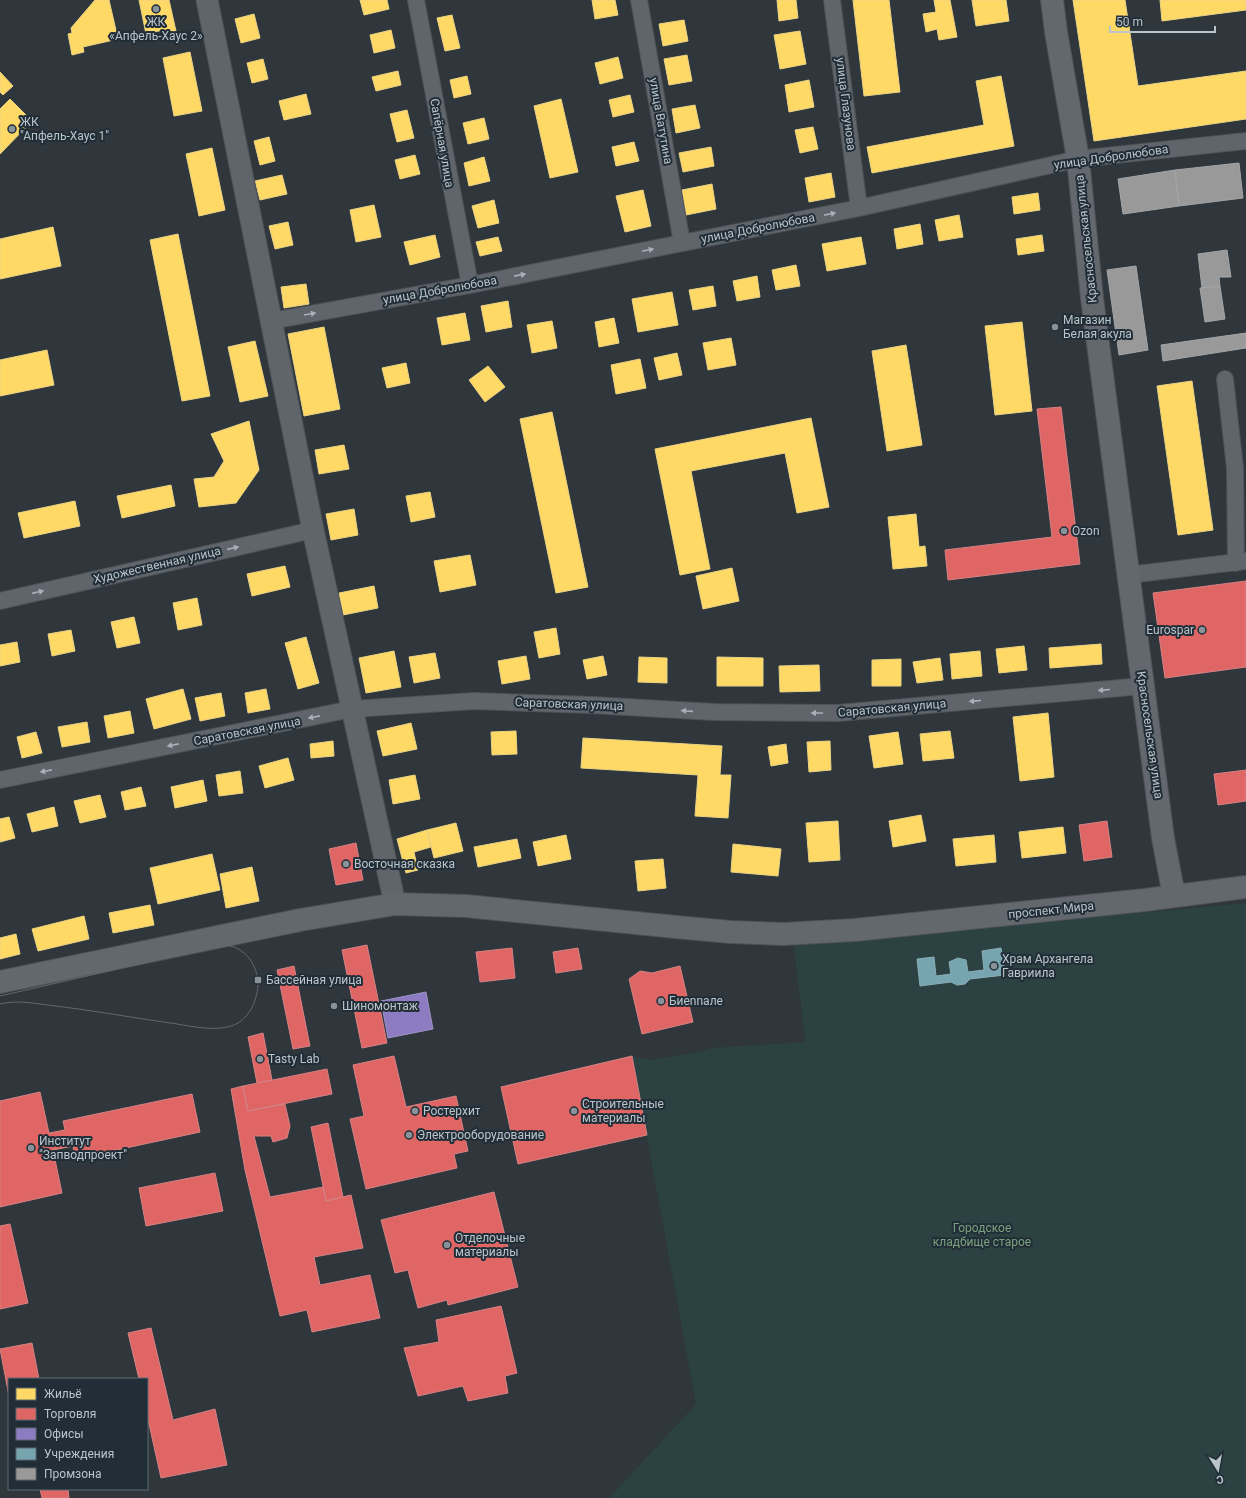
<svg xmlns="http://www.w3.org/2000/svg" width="1246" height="1498" font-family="Roboto,sans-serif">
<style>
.green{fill:#2c4141}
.homes{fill:#ffd966;stroke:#ead384}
.shops{fill:#e06666;stroke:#d58284}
.offices{fill:#8e7cc3;stroke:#9b92c5}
.public{fill:#76a5af;stroke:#8aaeb7}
.industry{fill:#999;stroke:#a3a6a8}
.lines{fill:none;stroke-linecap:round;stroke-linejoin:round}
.minor-casing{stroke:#4d5257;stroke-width:18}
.tertiary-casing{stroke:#4d5257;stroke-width:23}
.secondary-casing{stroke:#4d5257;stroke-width:24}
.minor{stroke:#5f656a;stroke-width:16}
.tertiary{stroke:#5f656a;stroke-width:21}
.secondary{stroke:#63686e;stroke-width:22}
.tram{stroke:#63686d;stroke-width:1}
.oneway{fill:#a8b1b8}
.poi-dot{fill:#899299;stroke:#222e37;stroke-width:1.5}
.labels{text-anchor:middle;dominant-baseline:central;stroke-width:4;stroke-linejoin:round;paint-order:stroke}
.poi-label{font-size:12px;fill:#bac4cb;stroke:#222e37;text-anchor:start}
.street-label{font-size:12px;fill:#bac4cb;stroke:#222e37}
.park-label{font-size:12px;fill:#7aa07d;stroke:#222e37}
</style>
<rect width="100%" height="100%" fill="#2f363c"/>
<path class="green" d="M1246 903V1498H609L696 1404 632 1056 650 1060 698 1052 711 1048 805 1042 794 945Z"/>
<path class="homes" d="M95 0H109L118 39 83 47 84 52 72 55 68 34 72 33 71 28Z
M139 0H169L176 31 164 33 163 30 146 34Z
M360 0H387L389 9 364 15Z
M592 0H615L618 15 595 19Z
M777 0H796L798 18 779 21Z
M853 0H889L900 92 864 96Z
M934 0H950L957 37 939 40 937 29 926 32 923 14 936 12Z
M972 0H1006L1009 21 976 26Z
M1073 0H1125L1138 86 1246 71V119L1094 141Z
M1160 0H1246V10L1162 21Z
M254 14 260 38 241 43 235 19Z
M452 15 460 48 445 51 437 18Z
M684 20 688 41 663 46 659 24Z
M391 30 395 48 374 53 370 35Z
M800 31 806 64 780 69 774 35Z
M190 52 202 111 174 116 163 58Z
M687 55 692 81 669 85 664 59Z
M618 57 623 78 600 84 595 63Z
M263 59 268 79 252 83 247 63Z
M398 71 401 85 376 91 372 77Z
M0 72 13 86 3 95 0 92Z
M467 76 471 94 454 98 450 80Z
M1001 76 1014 146 872 173 867 147 984 125 976 81Z
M809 80 814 107 789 112 785 85Z
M306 94 311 114 284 120 279 101Z
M630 95 634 112 613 117 609 100Z
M10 99 32 121 0 154V109Z
M561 99 578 172 550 178 534 106Z
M695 105 700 128 676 133 672 109Z
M407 110 414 138 397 142 390 114Z
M484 118 489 139 468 144 463 123Z
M813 127 818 149 800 153 795 130Z
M269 137 275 161 260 165 254 141Z
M634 142 639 161 616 166 612 147Z
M711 147 714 166 683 172 679 153Z
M212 148 225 210 199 216 186 154Z
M415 155 420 174 400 179 395 160Z
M484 157 490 181 469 186 464 163Z
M831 173 835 197 809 202 805 178Z
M282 175 287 194 260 200 255 181Z
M712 184 716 209 686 215 682 190Z
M643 190 651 226 625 232 616 196Z
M1038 193 1040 210 1014 214 1012 197Z
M494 200 499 223 478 228 472 206Z
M374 205 381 237 356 242 350 210Z
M959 215 963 237 939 241 935 220Z
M288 222 293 245 275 249 269 226Z
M920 224 923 244 897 249 894 229Z
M53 227 61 266 0 279V239Z
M178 234 210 396 182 401 150 240Z
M435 235 440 257 410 265 404 242Z
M1042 235 1044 251 1018 255 1016 239Z
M498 237 502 251 480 256 476 242Z
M861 237 866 264 827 271 822 244Z
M796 265 800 286 776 290 772 270Z
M757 276 760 297 737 301 733 281Z
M306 284 309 304 284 308 281 287Z
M713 286 716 306 693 310 689 290Z
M672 292 678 325 638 332 632 299Z
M508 301 512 327 486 332 481 306Z
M465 313 470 340 442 345 437 318Z
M614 318 619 343 599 347 595 322Z
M552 321 557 348 532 353 527 325Z
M1022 322 1032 411 995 415 985 326Z
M324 327 340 409 304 416 288 334Z
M731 338 736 365 708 370 703 343Z
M255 341 268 396 240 402 228 347Z
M906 345 922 445 887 451 872 351Z
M47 350 54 385 0 396V360Z
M677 353 682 375 659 380 654 358Z
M640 359 646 388 616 394 611 365Z
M406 363 410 383 387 388 382 368Z
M488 366 505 387 485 402 469 380Z
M1192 381 1213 530 1178 535 1157 386Z
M552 412 588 587 556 593 520 419Z
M811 418 829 507 797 513 785 453 691 471 710 569 680 575 655 449Z
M249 421 259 470 236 503 199 507 194 479 214 477 224 461 211 434Z
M344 445 349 469 319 474 315 450Z
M171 485 175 506 122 518 117 496Z
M430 492 435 517 411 522 406 496Z
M75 501 80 526 24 538 18 513Z
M354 509 358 535 331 540 326 514Z
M916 514 919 547 925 546 927 566 893 569 888 517Z
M470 555 476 585 440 592 434 561Z
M285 566 290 587 252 596 247 574Z
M732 568 739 601 703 609 696 576Z
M374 586 378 608 343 615 339 593Z
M197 598 202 625 178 630 173 603Z
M134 617 140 643 117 648 111 622Z
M556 628 560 654 539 658 534 632Z
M71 630 75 651 52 656 48 634Z
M306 637 319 683 298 689 285 643Z
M17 642 20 662 0 666V645Z
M1101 644 1102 664 1050 668 1049 648Z
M1024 646 1027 670 999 673 996 649Z
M394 651 401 687 366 693 359 658Z
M980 651 982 676 952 679 950 654Z
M435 653 440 678 414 683 409 657Z
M526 656 530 679 502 684 498 661Z
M603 656 607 675 587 679 583 660Z
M639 657 667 658V683L638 682Z
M717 657 763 658V686H717Z
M940 658 943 680 917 683 913 662Z
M901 659V686H872V660Z
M819 665 820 691 780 692 779 666Z
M183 689 191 719 154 729 146 699Z
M266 689 270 709 248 713 245 693Z
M221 693 225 716 200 721 195 698Z
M130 711 134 733 108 738 104 716Z
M1048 713 1054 777 1020 781 1013 717Z
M87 722 90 742 62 747 58 727Z
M411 723 417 749 383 756 377 731Z
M516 731 517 754 492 755 491 732Z
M950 731 954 758 923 761 920 734Z
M36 732 42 753 22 758 17 737Z
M898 732 903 764 874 768 869 736Z
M583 738 722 746 720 775H731L728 818 695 816 698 775 581 768Z
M333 741 334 756 311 758 310 744Z
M830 741 831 770 809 772 807 742Z
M786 744 788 763 771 766 768 747Z
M288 758 294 780 265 788 259 766Z
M240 771 243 793 219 796 216 775Z
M415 775 420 799 393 804 389 780Z
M203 780 207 801 175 808 171 787Z
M141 787 146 806 125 810 121 792Z
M100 795 106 817 80 823 74 801Z
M54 807 58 826 32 832 27 814Z
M921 815 926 841 893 847 889 821Z
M9 817 15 838 0 842V819Z
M838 821 840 860 809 862 806 823Z
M456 823 463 851 434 858 427 830Z
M1063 827 1066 853 1022 858 1019 832Z
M427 830 431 847 414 852 418 870 406 873 397 839Z
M566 835 571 859 538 866 533 842Z
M994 835 996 862 956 866 953 839Z
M517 839 521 858 478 867 474 847Z
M733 844 781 849 778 876 731 872Z
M212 854 220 890 158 904 150 868Z
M663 859 666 888 638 891 635 861Z
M252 867 259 901 226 908 220 874Z
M150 905 154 925 113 933 109 913Z
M84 916 89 939 38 951 32 929Z
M16 934 20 954 0 959V938Z"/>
<path class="shops" d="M1061 407 1080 564 948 580 945 550 1052 537 1037 409Z
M1246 581V667L1165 678 1153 593Z
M1246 770V801L1218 805 1214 774Z
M1107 821 1112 857 1084 861 1079 825Z
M356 843 363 880 336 885 329 849Z
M367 945 387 1043 362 1048 342 950Z
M512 948 515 978 480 982 476 952Z
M578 948 582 969 556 973 553 952Z
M294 966 310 1046 293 1049 277 970Z
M680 966 693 1022 642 1034 629 979 640 971 652 973Z
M263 1033 272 1080 257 1083 248 1037Z
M394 1056 406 1107 456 1096 468 1151 454 1154 457 1168 366 1189 350 1119 364 1116 353 1065Z
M632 1056 647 1135 518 1164 501 1087Z
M327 1069 332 1094 248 1111 243 1086Z
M243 1086 248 1111 285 1104 290 1126 287 1138 273 1142 271 1136H254L270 1197 323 1187 326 1201 351 1195 363 1248 314 1257 320 1285 370 1275 380 1318 312 1332 307 1310 280 1316 245 1170 231 1089Z
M40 1092 49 1133 65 1130 63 1121 192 1094 200 1132 75 1159 73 1146 53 1150 62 1193 0 1207V1101Z
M328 1123 343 1197 326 1201 311 1127Z
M215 1173 223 1211 146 1226 139 1188Z
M494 1192 518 1287 448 1305 447 1300 418 1308 408 1270 395 1273 381 1220Z
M10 1224 28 1303 0 1309V1226Z
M501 1306 517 1373 505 1376 508 1393 468 1401 463 1386 418 1396 404 1348 439 1342 436 1320Z
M151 1328 173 1420 215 1409 227 1465 161 1478 147 1415V1379H139L128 1333Z
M32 1343 39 1379H9V1396L0 1349Z
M40 1489H68L69 1498H42Z"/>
<path class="offices" d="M426 992 433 1029 388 1038 381 1001Z"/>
<path class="public" d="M1001 948 1005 975 970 979 965 984 957 985 951 982 920 986 917 959 934 957 936 976 951 974 949 962 958 958 966 960 968 972 984 970 982 951Z"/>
<path class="industry" d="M1239 163 1243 198 1179 206 1175 170Z
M1175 170 1179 206 1123 214 1118 179Z
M1227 250 1231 277H1219L1220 286 1202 288 1198 254Z
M1136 266 1148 350 1119 355 1107 270Z
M1220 286 1225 319 1205 322 1200 288Z
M1246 333V348L1163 361 1161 345Z"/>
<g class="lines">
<g class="minor-casing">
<path id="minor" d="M416 0 470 285
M639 0 682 243
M832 0 859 208
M271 321 470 285 859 208 1078 159 1246 141
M1225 379 1235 468 1236 563
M1128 575 1246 561
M0 601 313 530
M0 780 352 709 474 701 592 705 714 712 838 713 1143 686"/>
</g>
<g class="tertiary-casing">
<path id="tertiary" d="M207 0 313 530 395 904"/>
</g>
<g class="secondary-casing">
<path id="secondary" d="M1052 0 1056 32 1078 159 1092 298 1163 838 1174 896
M0 982 300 920 395 904 466 906 676 927 731 932 783 934 855 930 1145 900 1246 887"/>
</g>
<use href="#minor" class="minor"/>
<use href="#tertiary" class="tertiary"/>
<use href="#secondary" class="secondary"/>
<path class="tram" d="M0 996 222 945C244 945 258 964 258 985 257 1002 248 1021 231 1026 215 1031 194 1027 177 1024 134 1018 91 1010 48 1005 32 1003 16 1000 0 1004"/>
</g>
<defs><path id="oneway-solid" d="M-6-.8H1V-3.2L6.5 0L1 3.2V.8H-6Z"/></defs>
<g class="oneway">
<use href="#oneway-solid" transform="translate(830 214) rotate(-11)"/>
<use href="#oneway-solid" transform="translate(648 250) rotate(-12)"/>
<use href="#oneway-solid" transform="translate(520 275) rotate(-11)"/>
<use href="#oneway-solid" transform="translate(310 314) rotate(-10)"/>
<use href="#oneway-solid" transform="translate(233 548) rotate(-13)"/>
<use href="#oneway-solid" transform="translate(38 592) rotate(-13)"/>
<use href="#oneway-solid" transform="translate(1104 690) rotate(175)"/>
<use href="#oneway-solid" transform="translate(975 701) rotate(175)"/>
<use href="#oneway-solid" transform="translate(687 711) rotate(-176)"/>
<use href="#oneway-solid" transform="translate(817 713) rotate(-180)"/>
<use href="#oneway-solid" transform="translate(314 717) rotate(169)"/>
<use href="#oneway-solid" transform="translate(173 745) rotate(169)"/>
<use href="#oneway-solid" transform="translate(46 771) rotate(169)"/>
</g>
<g class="poi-dot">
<circle cx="156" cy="9" r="4"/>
<circle cx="12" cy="129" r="4"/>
<circle cx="1055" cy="327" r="4"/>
<circle cx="1064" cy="531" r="4"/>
<circle cx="1202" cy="630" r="4"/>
<circle cx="346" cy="864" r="4"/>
<circle cx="994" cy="966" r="4"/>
<rect x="254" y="976" width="8" height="8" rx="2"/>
<circle cx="661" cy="1001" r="4"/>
<circle cx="334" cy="1006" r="4"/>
<circle cx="260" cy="1059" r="4"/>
<circle cx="415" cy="1111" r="4"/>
<circle cx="574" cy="1111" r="4"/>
<circle cx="409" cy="1135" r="4"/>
<circle cx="31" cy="1148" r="4"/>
<circle cx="447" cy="1245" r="4"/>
</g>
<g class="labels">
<g class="poi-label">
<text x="156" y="22" text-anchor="middle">ЖК<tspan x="156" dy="14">«Апфель-Хаус 2»</tspan></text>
<text x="20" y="122">ЖК<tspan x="20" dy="14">"Апфель-Хаус 1"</tspan></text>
<text x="1063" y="320">Магазин<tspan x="1063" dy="14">Белая акула</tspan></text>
<text x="1072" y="531">Ozon</text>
<text x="1194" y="630" text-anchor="end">Eurospar</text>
<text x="354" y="864">Восточная сказка</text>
<text x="1002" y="959">Храм Архангела<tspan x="1002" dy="14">Гавриила</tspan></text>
<text x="266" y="980">Бассейная улица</text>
<text x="669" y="1001">Биеnnале</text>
<text x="342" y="1006">Шиномонтаж</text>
<text x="268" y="1059">Tasty Lab</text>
<text x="582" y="1104">Строительные<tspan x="582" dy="14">материалы</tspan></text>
<text x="423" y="1111">Ростерхит</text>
<text x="417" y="1135">Электрооборудование</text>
<text x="39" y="1141">Институт<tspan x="39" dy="14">"Запводпроект"</tspan></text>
<text x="455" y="1238">Отделочные<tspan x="455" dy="14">материалы</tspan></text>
</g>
<g class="street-label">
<text transform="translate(846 104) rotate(83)">улица Глазунова</text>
<text transform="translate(661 121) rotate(80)">улица Ватутина</text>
<text transform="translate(442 143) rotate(80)">Сапёрная улица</text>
<text transform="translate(1111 157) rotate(-8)">улица Добролюбова</text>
<text transform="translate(758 228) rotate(-11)">улица Добролюбова</text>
<text transform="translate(1086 239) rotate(-96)">Красносельская улица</text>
<text transform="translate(440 290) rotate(-10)">улица Добролюбова</text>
<text transform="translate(157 565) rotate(-13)">Художественная улица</text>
<text transform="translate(569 704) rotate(2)">Саратовская улица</text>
<text transform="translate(892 708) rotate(-5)">Саратовская улица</text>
<text transform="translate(247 731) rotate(-11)">Саратовская улица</text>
<text transform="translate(1150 735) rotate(82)">Красносельская улица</text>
<text transform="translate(1051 910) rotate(-6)">проспект Мира</text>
</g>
<g class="park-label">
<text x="982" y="1228">Городское<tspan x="982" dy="14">кладбище старое</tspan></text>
</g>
</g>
<rect x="8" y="1378" width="140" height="112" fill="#222e37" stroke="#5f6a72"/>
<rect x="16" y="1388" width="20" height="12" fill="#ffd966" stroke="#5f6a72"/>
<text x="44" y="1398" font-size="12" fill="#bac4cb">Жильё</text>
<rect x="16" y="1408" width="20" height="12" fill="#e06666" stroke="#5f6a72"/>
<text x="44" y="1418" font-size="12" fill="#bac4cb">Торговля</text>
<rect x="16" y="1428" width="20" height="12" fill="#8e7cc3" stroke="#5f6a72"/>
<text x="44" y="1438" font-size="12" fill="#bac4cb">Офисы</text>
<rect x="16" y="1448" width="20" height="12" fill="#76a5af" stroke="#5f6a72"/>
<text x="44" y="1458" font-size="12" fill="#bac4cb">Учреждения</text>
<rect x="16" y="1468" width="20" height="12" fill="#999999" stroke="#5f6a72"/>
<text x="44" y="1478" font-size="12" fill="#bac4cb">Промзона</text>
<g transform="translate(1218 1470) rotate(169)" stroke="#222e37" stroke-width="3" paint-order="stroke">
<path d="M0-3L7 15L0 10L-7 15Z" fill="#bac4cb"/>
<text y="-6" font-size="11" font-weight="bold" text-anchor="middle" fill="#bac4cb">С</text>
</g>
<path d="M1110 26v6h105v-6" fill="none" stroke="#bac4cb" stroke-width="2"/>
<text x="1116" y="26" font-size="12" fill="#bac4cb" stroke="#222e37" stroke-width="3" paint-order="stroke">50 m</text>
</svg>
